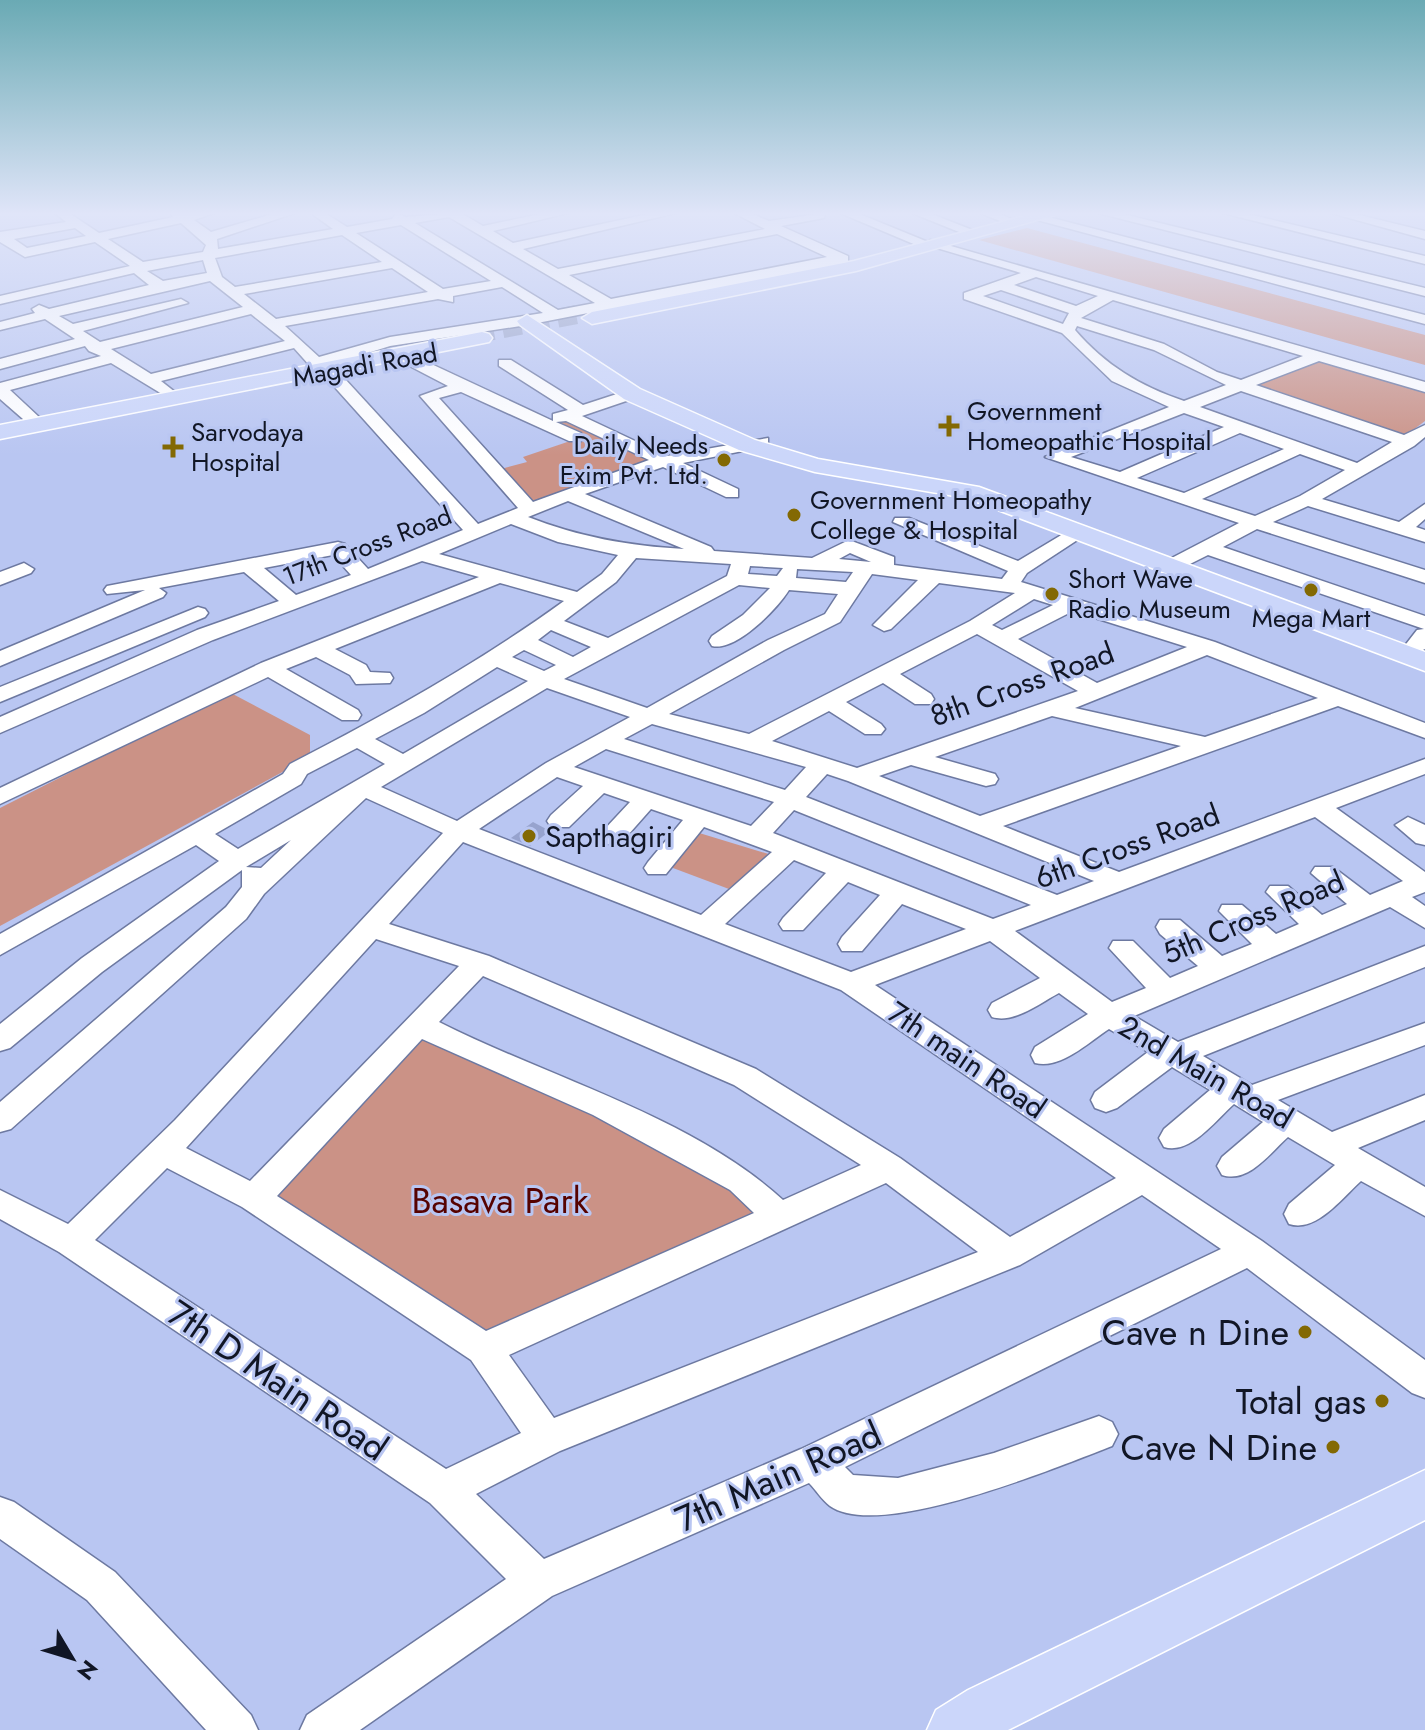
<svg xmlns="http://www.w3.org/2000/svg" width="1425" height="1730" font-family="Jost,sans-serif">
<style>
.green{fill:#cb9286}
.building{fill:#97a3ce}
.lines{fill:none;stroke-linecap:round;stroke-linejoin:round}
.major-tunnel{stroke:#97a3c9;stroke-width:19;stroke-dasharray:19 9;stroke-linecap:butt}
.minor-casing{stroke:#6d79a1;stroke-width:3}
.major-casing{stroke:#fff;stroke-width:3}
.minor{fill:#fff;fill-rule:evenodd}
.major{fill:#cbd6fa;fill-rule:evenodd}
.poi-dot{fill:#836903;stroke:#b9c6f2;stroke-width:3}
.labels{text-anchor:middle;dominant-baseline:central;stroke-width:6;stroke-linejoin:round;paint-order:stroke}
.far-street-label{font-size:26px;fill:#111625;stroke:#b9c6f2}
.far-poi-label{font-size:26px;fill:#111625;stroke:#b9c6f2;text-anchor:start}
.street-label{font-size:30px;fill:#111625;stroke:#b9c6f2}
.poi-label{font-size:30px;fill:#111625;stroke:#b9c6f2;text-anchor:start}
.near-park-label{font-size:36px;fill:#560200;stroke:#b9c6f2}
.near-poi-label{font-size:36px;fill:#111625;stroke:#b9c6f2;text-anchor:end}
.near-street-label{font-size:36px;fill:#111625;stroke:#b9c6f2}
</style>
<rect width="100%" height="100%" fill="#b9c6f2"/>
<path class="green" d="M1027 228 1425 335V365L979 240Z
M1322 361 1425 393V421L1405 436 1253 386Z
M565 421 650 461 529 504 501 469 527 462 523 457 582 437 556 425Z
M229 692 310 735V757L0 926V808Z
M696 832 775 856 737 892 665 865Z
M418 1033 603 1116 737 1184 765 1214 490 1335 268 1195Z"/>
<path class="building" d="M533 822 550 831 530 846 511 838Z"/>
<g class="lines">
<path class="major-tunnel" d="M475 334 585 313"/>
<g class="minor-casing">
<path id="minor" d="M55 213H69L99 233 173 217 170 213H214L194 220 211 232 276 213H295L217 239 218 249 333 229 311 213H325L347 227 392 219 397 213 405 217 461 213 483 226 545 213H568L493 231 513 243 653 213H676L523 249 558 269 765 229 734 213H750L769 221 825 213 824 218 781 226 848 256V262L527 325 390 346 326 366 334 367 478 524 518 508 420 396 448 386 400 361V355H412L553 421V414L568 410 499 366V360H511L583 405 626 391H638V397L582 416 667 456 768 438V446L683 463 738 489V497H726L663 467 585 494 711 547 714 551 812 558 849 540 894 557V565L1002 579 1008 571 893 522 895 518H909L1018 561 1078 525 1088 531 1085 535 1027 573 1021 582 1215 642 1425 723V738L1338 706 1003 826 1119 872 1425 759V774L1336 808 1425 872V892L1412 897 1425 906V928L1390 907 1134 1016 1178 1042 1425 946V967L1203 1056 1252 1085 1425 1023V1045L1278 1100 1332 1132 1425 1095V1120L1358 1148 1425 1187V1216L1361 1181C1342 1198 1316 1233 1289 1224L1284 1214 1289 1204 1335 1165 1288 1137C1270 1153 1248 1184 1222 1175L1217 1166 1222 1157 1263 1122 1234 1104C1215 1121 1190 1155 1164 1147L1159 1138 1164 1129 1210 1090 1172 1067 1117 1108 1106 1112 1095 1108 1091 1100 1095 1092 1148 1052 1109 1029C1089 1042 1060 1070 1035 1063L1031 1055 1035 1047 1088 1014 1059 993C1040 1003 1014 1024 992 1017L988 1010 992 1003 1040 978 990 941 875 985 1262 1241 1425 1360V1398L1412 1393 1247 1268 845 1467 853 1475 898 1478 994 1453 1099 1416 1112 1422 1118 1434 1112 1446C1058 1467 879 1541 830 1506 822 1500 816 1490 809 1483L552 1596 360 1730H300L307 1715 506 1579 430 1503 59 1252 0 1219V1190L68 1224 175 1120 443 833 366 798 264 894 246 919 11 1129 0 1132V1102L226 907 242 887V870L102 972 10 1048 0 1051V1024L82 958 219 861 196 845 0 955V934L283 774 290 764C385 715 477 664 564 601L500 583 335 649 366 665 370 672 390 673 393 678 390 683 356 684 350 675 316 657 286 669 358 710 361 715 358 720H342L268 677 0 804V788L261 663 479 577 422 561 213 640 0 733V717L197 630 279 601 244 572 159 588 166 593 163 597 0 666V651L145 590 107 594 104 590 107 586 338 542 345 544 368 569 463 530 322 373V368L311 367 294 348 161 381 175 392 167 397 111 363 10 390 39 417 40 430H28L23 419 0 399V383L101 356 89 351 85 346 0 369V359L75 339 45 319 0 330V322L35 313 32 309 39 305 49 309 149 285 134 273 0 304V296L130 266 95 242 25 257 0 242V232L66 222ZM449 217 595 303 558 310 415 223ZM181 223 206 245 203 252 143 262 108 239ZM401 225 491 281 443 289 356 233ZM75 228 86 236 27 248 14 239ZM777 234 827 257 611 299 569 275ZM342 235 382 262 235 287 222 277 215 258ZM203 260 207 273 163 281 147 271ZM392 268 428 292 276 319 244 294ZM210 281 243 307 100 342 83 331 188 303 181 299 73 324 59 316ZM502 287 543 313 390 337 319 357 285 326 438 299 453 302V296ZM251 314 285 341 151 374 111 349ZM461 392 569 441H581V433L556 422 566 421 649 460 533 502 439 398ZM568 501 684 549C629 546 579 537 528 517ZM511 524 558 542 618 555 602 574 577 592 439 554ZM850 553 871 562 839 559ZM333 555 351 575 296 595 264 568ZM636 558 731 564 727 576 608 638 564 621 616 582ZM750 566 783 568 777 576 748 574ZM797 569 853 572 846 582 796 578ZM872 574 918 580 873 625 884 631 891 629 939 583 1015 593 970 621 749 734 669 714 784 650 840 622ZM739 585 770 588 743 615 712 636 709 641 712 646C736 652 777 609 789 590L838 594 825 614 768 640 647 708 564 679ZM1034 599 1053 605 1002 630 992 625ZM1073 611 1187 647 1097 683 1018 639ZM551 630 591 647 573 657 538 640ZM977 634 1078 691 857 768 772 741 829 711 865 734H881L885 729 881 724 846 702 883 683 915 704H931L934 699 931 694 900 674ZM524 650 556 665 544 671 512 657ZM1207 655 1318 698 1205 737 1075 708ZM497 667 528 681 403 754 375 739 424 713ZM547 688 630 717 546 763 457 821 381 787ZM1052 716 1181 746 980 816 879 776 911 765 986 786 995 784 998 779 995 774 935 757ZM652 724 806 767 785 790 624 739ZM357 748 385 764 238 849 215 834 301 784 307 774ZM606 749 774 802 751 826 574 767ZM827 774 848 781 1094 881 1057 895 806 797ZM557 777 583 786 551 815 547 821 551 827H569L604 793 630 802 602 832 598 838 602 844H620L651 809 683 820 648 862 644 868 648 874H666L704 827 772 852 701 915 479 829ZM794 810 1031 905 993 919 773 833ZM1315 817 1403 881 1370 895 1333 867H1315L1311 873 1347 904 1322 915 1288 886H1270L1266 892 1299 924 1276 934 1242 905H1222L1219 911 1252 944 1222 956 1180 920H1160L1156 927 1160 934 1198 966 1170 978 1133 941H1113L1109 948 1146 988 1112 1002 1015 931ZM291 840 261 868 246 867ZM463 842 841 990 1116 1178 1010 1237 900 1158 756 1069 489 956 389 924ZM794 860 826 873 783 918 779 924 783 930H803L848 882 880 895 842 937 838 944 842 951H862L902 904 966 929 851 972 725 924ZM376 939 459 966 250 1181 186 1148ZM483 976 734 1085 861 1165 783 1200C691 1116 549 1078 439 1022ZM422 1039 593 1115 730 1190 754 1213 486 1331 277 1196ZM167 1168 242 1207 471 1360 521 1433 446 1469 95 1240ZM886 1183 978 1252 554 1418 509 1355ZM1142 1195 1221 1249 801 1449 544 1559 476 1494 560 1451 1020 1265Z
M840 213H857L928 242 916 245Z
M912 213H929L975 231 964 234Z
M980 213H998L1016 221 1010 225Z
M1098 213H1119L1425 288V296Z
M1223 213H1244L1425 256V264Z
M1331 213H1351L1425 231V239Z
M1037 214 1425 315V324L1037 220Z
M930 240 1425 382V392L1319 361 1256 385 1404 435 1425 425V437L1414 446 1322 499 1399 522 1425 504V519L1416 527 1425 530V542L1308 506 1273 522 1425 570V583L1257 529 1223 547 1425 616V649L1414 654 1403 648 1417 630 1424 629 1208 555 1178 570H1164L1161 566 1164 562 1239 523 1045 457 1169 407 1112 381 1062 333 964 299V293L1021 273 930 246ZM1036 277 1098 296 1076 306 1014 285ZM1001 290 1069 313 1063 324 983 296ZM1113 300 1303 356 1241 380 1217 372 1164 344 1081 318ZM1077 326 1154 350 1226 385 1184 401C1140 386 1105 365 1075 330ZM1241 391 1392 442 1357 463 1200 407ZM1184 413 1224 427 1120 472 1071 457ZM1240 433 1284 449 1184 493 1137 478ZM1300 454 1345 470 1300 496 1255 516 1202 499Z
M24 563 34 569 31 573 0 585V572Z
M198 607 205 609 208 613 205 617 0 702V687Z
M1408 817 1425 825V845L1416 843 1395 825Z
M0 1497 14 1502 115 1572 251 1715 258 1730H206L87 1600 0 1539Z"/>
</g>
<g class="major-casing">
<path id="major" d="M1036 213H1062L856 271 592 324 582 318 592 312 854 261Z
M527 315 640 389 755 440 818 459 979 487 1425 652V671L966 498 815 472 739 450 624 399 520 325 517 321Z
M482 332 489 334 492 338 489 342 0 439V425Z
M1425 1470V1520L1008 1730H927L936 1710 968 1690Z"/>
</g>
<use href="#minor" class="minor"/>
<use href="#major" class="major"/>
</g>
<linearGradient id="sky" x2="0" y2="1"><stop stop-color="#6aaab4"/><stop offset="0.47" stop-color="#e0e5f9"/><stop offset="1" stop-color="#e0e5f9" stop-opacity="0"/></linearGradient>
<rect width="1425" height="455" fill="url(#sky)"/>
<g class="poi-dot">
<path d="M945 414h8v8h8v8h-8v8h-8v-8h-8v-8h8z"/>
<path d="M169 435h8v8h8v8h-8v8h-8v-8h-8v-8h8z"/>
<circle cx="724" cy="460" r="8"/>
<circle cx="794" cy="515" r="8"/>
<circle cx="1311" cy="590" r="8"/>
<circle cx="1052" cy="594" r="8"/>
<circle cx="529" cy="836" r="8"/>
<circle cx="1305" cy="1332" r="8"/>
<circle cx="1382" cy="1401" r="8"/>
<circle cx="1333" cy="1447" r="8"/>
</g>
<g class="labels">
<g class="far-street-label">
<text transform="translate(365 365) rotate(-10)">Magadi Road</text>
<text transform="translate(367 546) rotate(-21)">17th Cross Road</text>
</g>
<g class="far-poi-label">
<text x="967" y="411">Government<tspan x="967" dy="30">Homeopathic Hospital</tspan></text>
<text x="191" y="432">Sarvodaya<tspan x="191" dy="30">Hospital</tspan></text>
<text x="708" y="445" text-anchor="end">Daily Needs<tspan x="708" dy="30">Exim Pvt. Ltd.</tspan></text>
<text x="810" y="500">Government Homeopathy<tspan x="810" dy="30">College &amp; Hospital</tspan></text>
<text x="1068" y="579">Short Wave<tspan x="1068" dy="30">Radio Museum</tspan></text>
<text x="1311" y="618" text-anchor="middle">Mega Mart</text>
</g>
<g class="street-label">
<text transform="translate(1022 684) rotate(-20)">8th Cross Road</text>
<text transform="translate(1127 846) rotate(-20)">6th Cross Road</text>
<text transform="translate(1253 917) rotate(-23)">5th Cross Road</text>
<text transform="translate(967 1060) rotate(34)">7th main Road</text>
<text transform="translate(1206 1072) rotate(30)">2nd Main Road</text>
</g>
<g class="poi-label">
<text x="545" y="836">Sapthagiri</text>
</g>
<g class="near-park-label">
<text x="500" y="1200">Basava Park</text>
</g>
<g class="near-poi-label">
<text x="1289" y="1332">Cave n Dine</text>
<text x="1366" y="1401">Total gas</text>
<text x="1317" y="1447">Cave N Dine</text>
</g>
<g class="near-street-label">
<text transform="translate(278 1380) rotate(34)">7th D Main Road</text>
<text transform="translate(778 1476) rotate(-24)">7th Main Road</text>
</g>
</g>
<g transform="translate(72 1658) rotate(128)" stroke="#b9c6f2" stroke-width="6" paint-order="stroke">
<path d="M0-6L14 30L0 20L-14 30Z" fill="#111625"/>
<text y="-12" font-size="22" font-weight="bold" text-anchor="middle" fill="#111625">N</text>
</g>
</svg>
